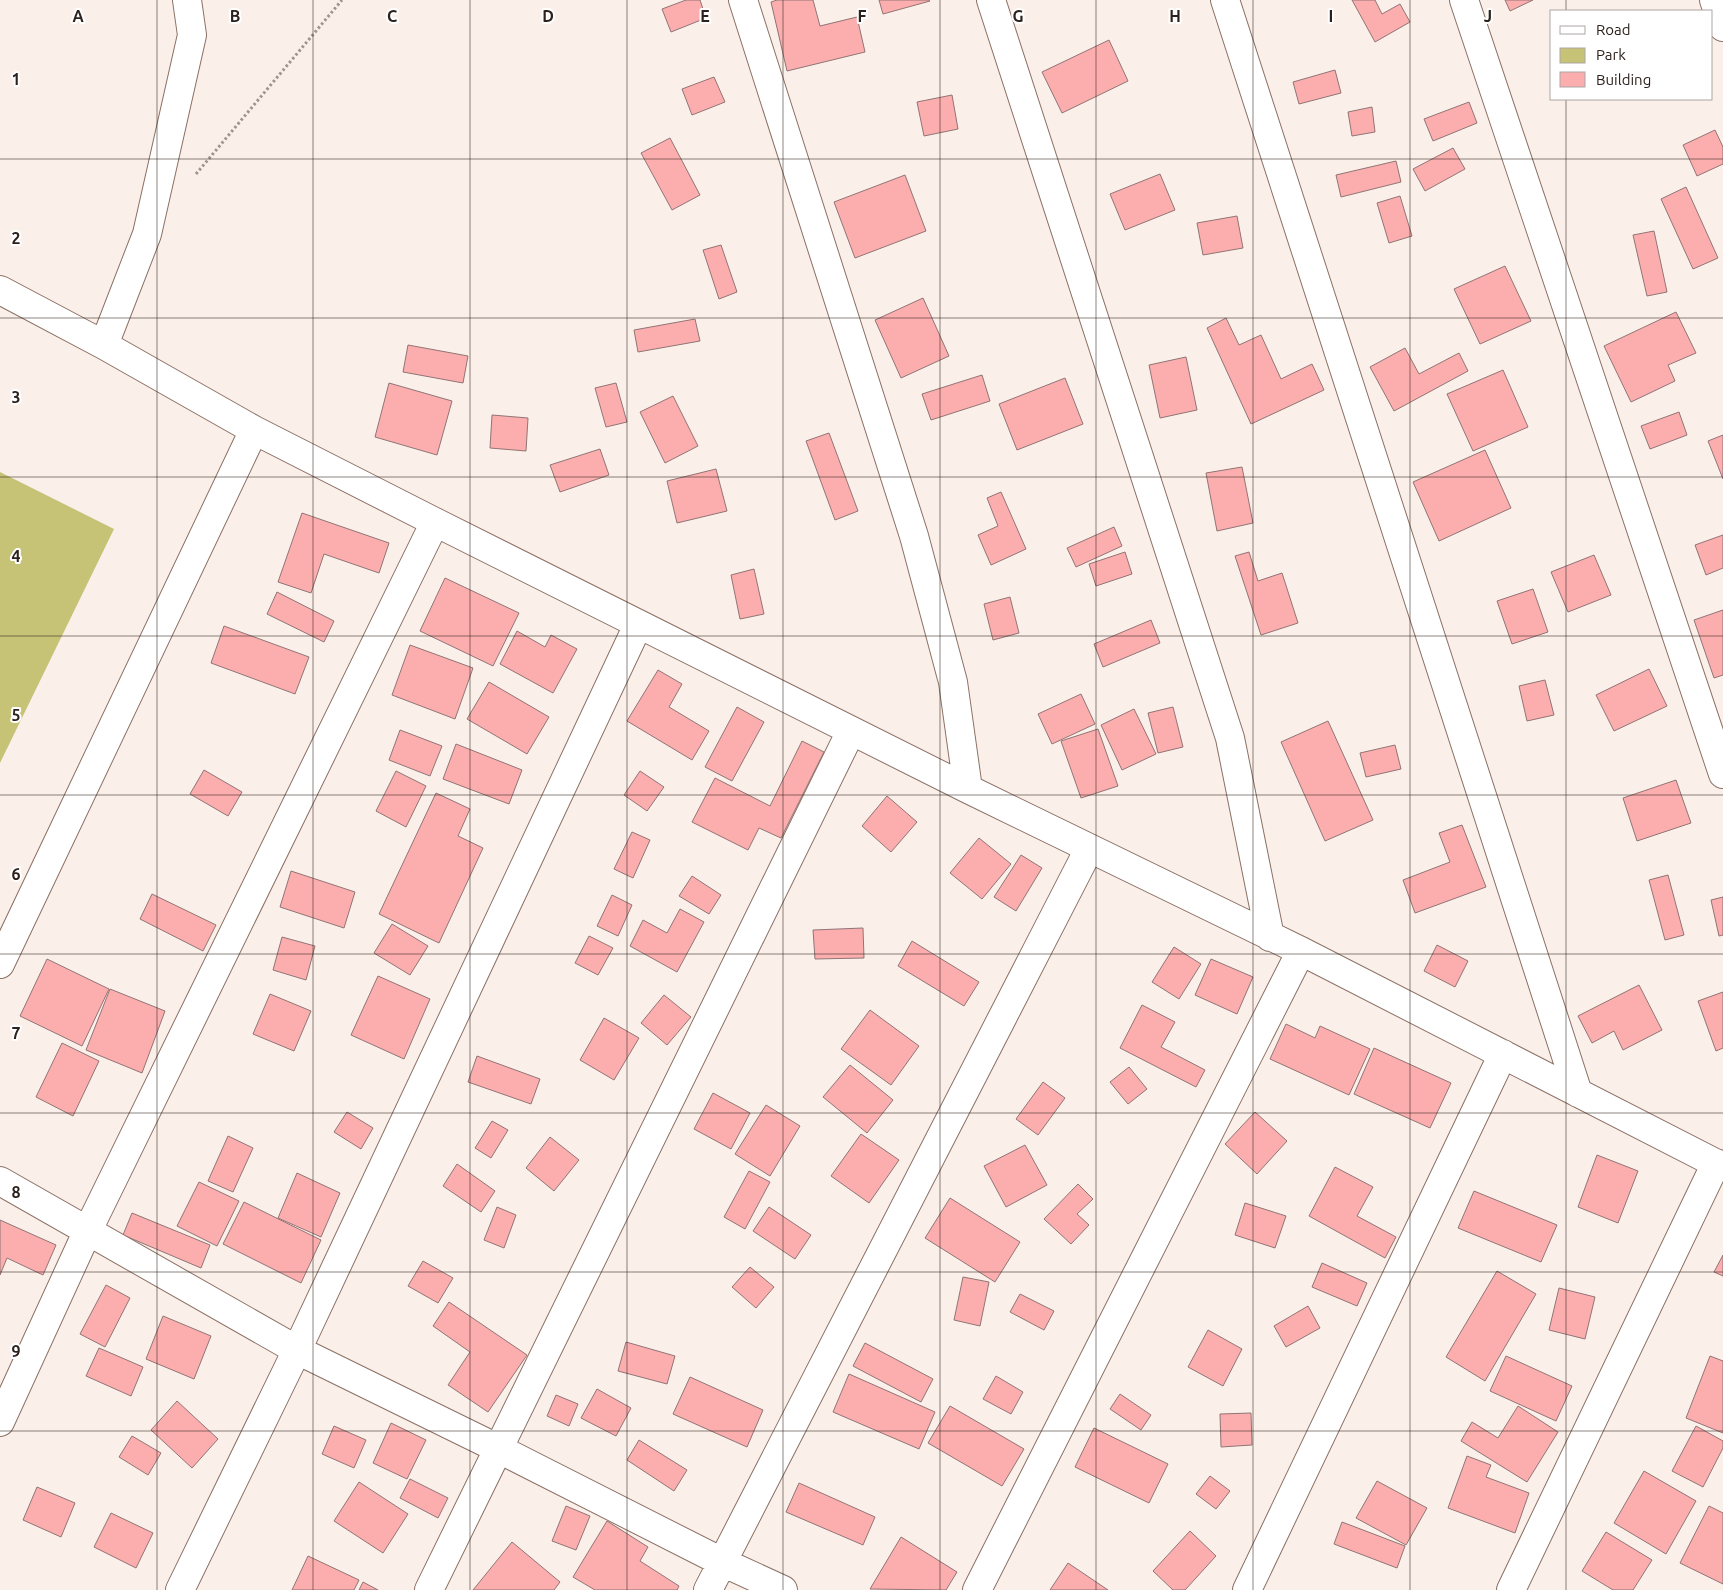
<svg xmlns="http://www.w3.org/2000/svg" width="1723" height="1590" font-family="Ubuntu,sans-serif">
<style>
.green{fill:#c6c377}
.building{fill:#fcaeaf;stroke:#917474}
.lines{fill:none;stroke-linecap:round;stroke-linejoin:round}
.minor-casing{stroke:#8b7165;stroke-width:30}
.path{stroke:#a0948f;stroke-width:3;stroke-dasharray:2.5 2.5;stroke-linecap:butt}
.minor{stroke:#fff;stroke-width:28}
.grid{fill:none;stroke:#2c211c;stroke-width:1;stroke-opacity:0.55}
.grid-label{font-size:16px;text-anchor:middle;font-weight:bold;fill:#2c211c;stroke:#fff;stroke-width:4;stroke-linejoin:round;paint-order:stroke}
</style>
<rect width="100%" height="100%" fill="#fbefe9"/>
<path class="green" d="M0 472 114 529 0 763Z"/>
<path class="building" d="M686 0H700L706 18 671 32 662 9Z
M777 0H813L820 26 857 17 865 52 787 71 771 2Z
M879 0H929L930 1 883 14Z
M1352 0H1375L1382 14 1400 4 1410 22 1375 42Z
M1505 0H1533L1510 11Z
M1109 40 1128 81 1062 113 1042 72Z
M1335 70 1341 93 1299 104 1293 82Z
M714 77 725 102 692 115 682 89Z
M952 95 958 129 924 136 917 102Z
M1469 102 1477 123 1433 141 1424 119Z
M1372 107 1375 132 1352 136 1348 112Z
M1715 130 1723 147V164L1697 176 1683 145Z
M670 138 700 195 672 210 641 153Z
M1453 148 1465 169 1425 191 1413 169Z
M1396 161 1401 182 1341 197 1336 175Z
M1160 174 1175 210 1125 230 1110 194Z
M905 175 926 231 855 258 834 202Z
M1686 187 1718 258 1693 269 1661 199Z
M1400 196 1412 236 1389 243 1377 203Z
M1237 216 1243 248 1203 255 1197 223Z
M1654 231 1667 292 1647 296 1633 235Z
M721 245 737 292 719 299 703 250Z
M1505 266 1531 321 1480 344 1454 289Z
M923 298 949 356 901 378 875 320Z
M1676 312 1696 353 1668 365 1675 381 1631 402 1604 346Z
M1226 318 1239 345 1261 335 1281 379 1312 364 1324 390 1251 424 1207 328Z
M695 319 700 341 638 352 634 330Z
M408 345 468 356 463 383 403 372Z
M1405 348 1419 374 1459 353 1468 371 1394 411 1370 367Z
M1186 357 1197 410 1160 418 1149 365Z
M1503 370 1528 427 1473 451 1447 394Z
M982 375 990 401 931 420 922 394Z
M1065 378 1083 424 1017 450 999 404Z
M389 383 452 401 437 455 375 437Z
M616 383 627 422 606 427 595 388Z
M673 396 698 446 665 463 640 412Z
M1679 412 1687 435 1650 449 1641 426Z
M492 415 528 418 526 451 490 448Z
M829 433 858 511 835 520 806 441Z
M1723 435V479L1708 441Z
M600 449 609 475 560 492 550 465Z
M1485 450 1511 508 1439 541 1413 482Z
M1242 467 1253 523 1217 531 1206 473Z
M716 469 727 511 677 523 667 481Z
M1001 492 1026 549 991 565 978 535 998 526 987 498Z
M302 513 389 543 379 573 324 554 311 593 278 582Z
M1114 527 1122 546 1076 567 1067 548Z
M1723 535V568L1706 575 1695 545Z
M1125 552 1132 574 1096 586 1089 564Z
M1249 552 1258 581 1282 573 1298 623 1261 635 1235 556Z
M1594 555 1611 595 1568 612 1551 572Z
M754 569 764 614 740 619 731 575Z
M445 578 519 613 493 666 420 631Z
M1533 589 1548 632 1512 644 1497 601Z
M277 592 334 621 324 642 267 614Z
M1010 597 1019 633 993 640 984 604Z
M1723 610V675L1714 678 1694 620Z
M1151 620 1160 643 1103 667 1094 644Z
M224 626 309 657 295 694 211 663Z
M517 631 545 647 551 635 577 649 553 693 500 664Z
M410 645 473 668 455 719 392 695Z
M1649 669 1667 706 1614 731 1596 695Z
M658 670 682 684 669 707 709 731 692 760 627 721Z
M1545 680 1554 715 1527 721 1519 686Z
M489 682 549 717 527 754 467 719Z
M1081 694 1095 724 1052 744 1038 714Z
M737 707 764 722 732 781 705 767Z
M1173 707 1183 747 1158 753 1148 713Z
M1134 709 1156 754 1122 770 1101 725Z
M1328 721 1373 820 1325 841 1281 742Z
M1098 729 1118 786 1081 798 1061 741Z
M400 730 442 746 430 776 389 760Z
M802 741 824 752 781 838 759 828 748 850 692 822 715 778 770 806Z
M456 744 522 770 509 804 443 779Z
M1395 745 1401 769 1366 777 1360 753Z
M204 770 242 792 228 816 190 794Z
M396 771 426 786 406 827 376 811Z
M640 771 664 787 647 811 624 795Z
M1676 780 1691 823 1637 841 1623 798Z
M436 793 470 809 458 836 483 848 439 943 379 914Z
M887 796 917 822 891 852 862 826Z
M1462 825 1486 887 1415 913 1403 880 1450 862 1439 833Z
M632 832 650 840 633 878 614 869Z
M979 838 1011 864 982 899 950 873Z
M1021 855 1042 868 1016 911 994 897Z
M291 871 355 892 344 928 280 907Z
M1668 875 1684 935 1665 940 1649 880Z
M692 876 721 895 709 914 679 896Z
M152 894 216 925 203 951 140 919Z
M612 895 632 905 618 936 597 926Z
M1723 897V935L1719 936 1711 900Z
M680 909 704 922 677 972 630 946 643 920 667 933Z
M392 924 428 946 410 975 374 953Z
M863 928 864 958 815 959 813 930Z
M589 936 613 948 598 975 575 963Z
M282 937 315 946 306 980 273 970Z
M912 941 979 982 964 1006 898 966Z
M1437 945 1468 961 1455 987 1424 971Z
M1174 947 1201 964 1179 999 1152 982Z
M47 959 109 989 82 1046 20 1016Z
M1211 959 1253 977 1237 1014 1195 995Z
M378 976 430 999 404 1059 351 1035Z
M1639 985 1662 1030 1623 1050 1614 1031 1592 1043 1578 1016Z
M110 989 165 1011 142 1073 86 1050Z
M1723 992V1048L1716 1051 1698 1001Z
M270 994 311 1011 294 1051 253 1034Z
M664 995 691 1017 667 1045 641 1023Z
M1142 1005 1175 1022 1161 1047 1205 1070 1196 1087 1120 1048Z
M870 1010 919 1046 891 1085 841 1049Z
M604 1018 639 1038 614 1080 580 1060Z
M1286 1024 1315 1038 1320 1026 1370 1049 1349 1095 1270 1059Z
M62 1043 99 1061 73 1116 36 1097Z
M1374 1048 1451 1083 1430 1128 1354 1094Z
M477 1056 540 1079 531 1104 468 1082Z
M850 1065 893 1100 867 1133 823 1097Z
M1129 1067 1147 1089 1128 1104 1110 1082Z
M1043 1082 1065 1098 1038 1135 1016 1119Z
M713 1093 750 1113 731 1149 694 1129Z
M766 1105 800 1126 770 1176 735 1154Z
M347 1112 373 1128 361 1149 334 1132Z
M1255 1112 1287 1141 1257 1174 1225 1144Z
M492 1121 508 1130 491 1158 475 1148Z
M861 1134 899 1160 869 1203 831 1176Z
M228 1136 253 1148 233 1192 208 1181Z
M550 1137 579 1160 554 1191 526 1168Z
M1025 1145 1047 1185 1006 1207 984 1166Z
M1597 1155 1638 1171 1618 1223 1578 1207Z
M457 1164 495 1191 481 1212 443 1186Z
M1335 1167 1373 1187 1357 1216 1396 1237 1385 1258 1309 1216Z
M749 1171 770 1182 745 1229 724 1217Z
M297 1173 340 1193 321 1237 278 1218Z
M199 1182 239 1201 217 1246 177 1226Z
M1078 1184 1093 1199 1077 1214 1089 1225 1071 1244 1044 1219Z
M1474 1191 1557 1225 1541 1262 1458 1228Z
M950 1198 1020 1242 995 1282 925 1238Z
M244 1202 321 1240 301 1283 223 1244Z
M1245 1203 1286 1216 1275 1248 1235 1235Z
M497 1207 516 1215 504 1248 484 1240Z
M769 1207 811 1235 795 1259 753 1231Z
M132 1213 210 1245 201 1268 123 1235Z
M0 1220 56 1245 43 1275 7 1258 0 1275Z
M1723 1255V1276L1714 1272Z
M423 1261 453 1278 438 1303 408 1286Z
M1322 1263 1367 1283 1357 1306 1312 1287Z
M750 1267 774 1287 756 1308 732 1287Z
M1497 1271 1536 1294 1485 1381 1446 1357Z
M963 1277 989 1282 980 1326 954 1320Z
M106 1285 130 1298 105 1347 80 1334Z
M1559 1288 1595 1297 1585 1339 1549 1330Z
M1020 1294 1054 1311 1044 1330 1010 1312Z
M449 1302 527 1355 488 1412 448 1385 470 1352 433 1326Z
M1308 1306 1320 1328 1286 1347 1274 1326Z
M163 1316 211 1336 194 1379 146 1359Z
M1208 1330 1242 1349 1223 1386 1188 1367Z
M626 1342 675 1356 667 1384 618 1371Z
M865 1343 933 1379 921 1402 853 1366Z
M99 1348 143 1367 131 1396 86 1376Z
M1506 1356 1572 1386 1556 1421 1490 1391Z
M1710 1356 1723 1361V1433L1686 1418Z
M849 1374 935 1412 919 1449 833 1412Z
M996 1376 1023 1392 1011 1414 983 1399Z
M690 1377 763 1410 747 1447 673 1414Z
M597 1389 631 1408 616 1436 581 1418Z
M1120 1394 1151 1415 1141 1430 1110 1409Z
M556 1395 578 1404 569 1426 547 1416Z
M177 1401 218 1439 192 1468 151 1430Z
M950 1406 1024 1449 1002 1486 928 1443Z
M1518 1406 1558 1432 1527 1482 1461 1441 1472 1422 1498 1438Z
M1251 1413 1252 1445 1221 1447 1220 1414Z
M391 1423 426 1440 407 1479 373 1463Z
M334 1426 366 1440 354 1468 322 1454Z
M1696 1426 1723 1441V1448L1703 1487 1672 1471Z
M1094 1428 1168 1464 1149 1503 1075 1467Z
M132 1436 161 1453 148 1475 119 1457Z
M639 1440 687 1470 674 1491 627 1460Z
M1467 1456 1491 1465 1486 1477 1529 1493 1515 1533 1448 1508Z
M1644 1471 1696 1501 1666 1554 1614 1523Z
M1210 1476 1230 1491 1216 1509 1196 1494Z
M410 1479 448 1498 438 1518 400 1498Z
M1377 1481 1427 1508 1406 1545 1356 1518Z
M359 1482 408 1514 383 1553 334 1521Z
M799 1483 875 1517 863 1545 786 1512Z
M37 1487 75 1503 61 1537 23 1520Z
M566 1506 590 1516 576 1550 552 1541Z
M1709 1506 1723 1513V1584L1680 1563Z
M111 1513 153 1533 136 1568 94 1547Z
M607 1521 648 1547 640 1561 679 1586 677 1590H595L573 1577Z
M1342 1522 1405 1546 1397 1568 1334 1544Z
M1190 1531 1216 1556 1185 1590H1173L1153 1571Z
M1606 1532 1652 1560 1633 1590H1613L1582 1571Z
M901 1537 957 1572 946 1590 870 1589Z
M512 1542 560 1582 554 1590H473Z
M308 1556 359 1580 354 1590H292Z
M1068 1563 1108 1590H1050Z
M363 1582 378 1590H359Z"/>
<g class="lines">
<g class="minor-casing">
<path id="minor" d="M743 0 914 536 953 682 968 789
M991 0 1230 738 1270 937
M1225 0 1578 1093
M1464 0 1723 774
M1714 0 1723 27
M0 290 104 345 254 430 435 522 968 789 1301 951 1723 1167
M104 345 147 234 192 35 187 0
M0 964 254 430
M0 1181 297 1350 499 1449 722 1562 783 1590
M0 1422 88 1230 435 522
M180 1590 297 1350 638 625
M429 1590 851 731
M708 1590 1089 849
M977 1590 1301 951
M1247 1590 1503 1054
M1511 1590 1716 1163"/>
</g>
<path class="path" d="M196 174 342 0"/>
<use href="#minor" class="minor"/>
</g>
<path class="grid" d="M157 0V1590M313 0V1590M470 0V1590M627 0V1590M783 0V1590M940 0V1590M1096 0V1590M1253 0V1590M1410 0V1590M1566 0V11M1566 99V1590M0 159H1723M0 318H1723M0 477H1723M0 636H1723M0 795H1723M0 954H1723M0 1113H1723M0 1272H1723M0 1431H1723"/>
<g class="grid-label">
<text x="78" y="22">A</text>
<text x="235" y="22">B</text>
<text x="392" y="22">C</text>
<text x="548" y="22">D</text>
<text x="705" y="22">E</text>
<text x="862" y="22">F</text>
<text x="1018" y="22">G</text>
<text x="1175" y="22">H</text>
<text x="1331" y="22">I</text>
<text x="1488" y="22">J</text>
<text x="16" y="85">1</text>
<text x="16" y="244">2</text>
<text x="16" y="403">3</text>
<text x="16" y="562">4</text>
<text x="16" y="721">5</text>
<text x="16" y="880">6</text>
<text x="16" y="1039">7</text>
<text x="16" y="1198">8</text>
<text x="16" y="1357">9</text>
</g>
<rect x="1550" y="10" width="162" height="90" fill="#ffffff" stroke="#aba6a4"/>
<rect x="1560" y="26" width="25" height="8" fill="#ffffff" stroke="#aba6a4"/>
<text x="1596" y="35" font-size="15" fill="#2c211c">Road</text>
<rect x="1560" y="48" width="25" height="15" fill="#c6c377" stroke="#aba6a4"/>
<text x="1596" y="60" font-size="15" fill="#2c211c">Park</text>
<rect x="1560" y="72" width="25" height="15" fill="#fcaeaf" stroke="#aba6a4"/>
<text x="1596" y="85" font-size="15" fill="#2c211c">Building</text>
</svg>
